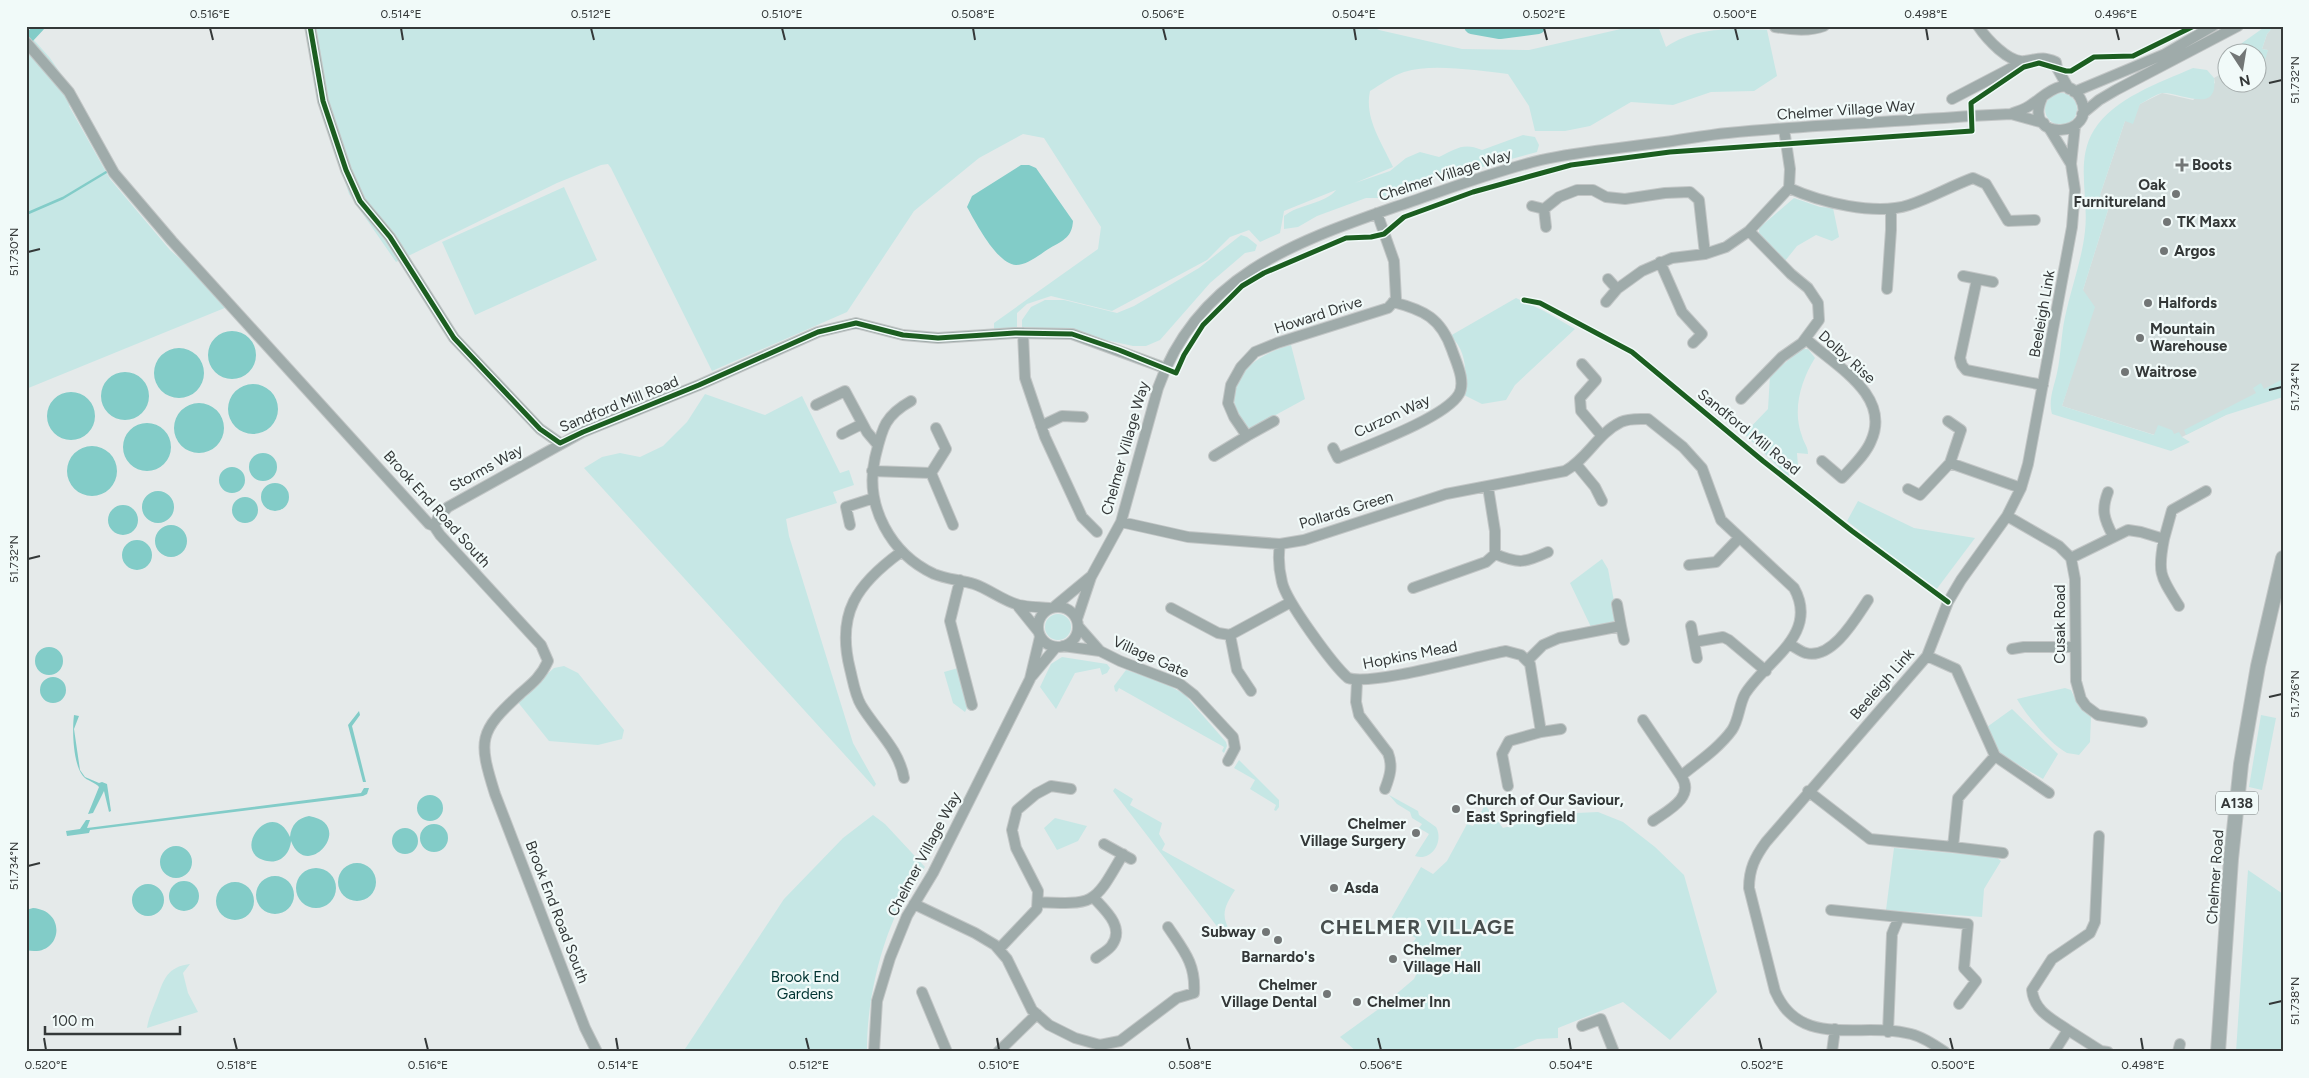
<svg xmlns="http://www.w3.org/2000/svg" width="2309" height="1078" font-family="Figtree,sans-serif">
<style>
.built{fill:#d2dddc}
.green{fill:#c6e7e5}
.water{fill:#82ccc8}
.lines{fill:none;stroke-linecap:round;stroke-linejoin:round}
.stream{stroke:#82ccc8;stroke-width:2.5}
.canal{stroke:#82ccc8;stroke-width:10}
.river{stroke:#82ccc8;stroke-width:16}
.minor-casing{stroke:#c2c6c6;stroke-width:12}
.major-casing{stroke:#c2c6c6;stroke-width:16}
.minor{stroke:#9fabaa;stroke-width:10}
.major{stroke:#a2aead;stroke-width:14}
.cycleway-casing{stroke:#f1faf9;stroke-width:8}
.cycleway{stroke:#1b5e20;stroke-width:5}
.ticks{fill:none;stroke:#343838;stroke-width:2}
.poi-dot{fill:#727676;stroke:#f1faf9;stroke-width:2}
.labels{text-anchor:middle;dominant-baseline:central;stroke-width:4.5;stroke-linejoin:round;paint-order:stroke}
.shield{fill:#f1faf9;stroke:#6d7272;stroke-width:1}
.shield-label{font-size:14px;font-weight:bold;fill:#343838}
.street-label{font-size:15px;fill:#343838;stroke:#f1faf9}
.poi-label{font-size:15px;font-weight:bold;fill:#343838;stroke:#f1faf9;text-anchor:start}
.park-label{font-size:15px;fill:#003331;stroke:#f1faf9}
.district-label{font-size:20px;font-weight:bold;letter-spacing:1px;fill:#484f4e;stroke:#f1faf9}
.neatline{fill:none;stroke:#343838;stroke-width:2}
.ticks-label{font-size:12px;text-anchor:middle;fill:#343838}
</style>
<rect width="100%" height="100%" fill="#e5eaea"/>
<path class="built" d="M2274 26H2283V386L2174 441 2062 406 2077 358 2083 290 2108 210 2100 195 2125 121 2140 104 2162 93 2193 100 2215 83 2214 78 2226 71V82H2256L2257 71 2258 72 2268 50 2262 49 2267 34Z"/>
<path class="green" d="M309 26H1371L1379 30 1462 49 1529 50 1634 26H1658L1666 47C1697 26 1732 29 1767 30L1777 76 1754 91 1711 92 1673 105 1631 102 1590 126 1565 131H1535L1529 106 1508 74C1478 71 1433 63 1404 72 1392 76 1380 85 1370 91 1364 118 1382 143 1393 167L1355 183 1390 171 1406 158 1420 152 1439 157C1456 149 1463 142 1482 150L1523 135 1535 137 1539 145 1537 152 1475 169 1432 176 1387 198H1366L1317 216 1298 227 1284 229V216C1299 204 1325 204 1336 190L1284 211 1280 233 1260 242 1249 230 1230 237 1207 260 1112 311 1051 296 1027 304 1017 313V328L994 329V323L1098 249 1101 227 1044 138 1023 134 979 158 914 211 847 312 712 371 611 168 608 164 601 165 557 183 396 262 349 194 320 102Z
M2266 26H2274L2267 34 2262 49 2268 50 2264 64 2258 73 2256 52H2239L2242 43Z
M26 31 50 58 76 96 69 106 110 179 170 250 232 305 26 389Z
M2193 68 2207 70 2214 78C2219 116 2178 91 2162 93 2156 94 2146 101 2140 104L2133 124 2125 121 2100 195 2108 210 2083 290 2095 307 2062 406 2154 435 2158 425 2172 430 2174 434 2179 432 2182 437 2190 442 2171 451 2052 414C2048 400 2054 387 2057 373 2061 355 2061 335 2065 317 2071 288 2082 260 2085 231 2089 198 2075 160 2094 130 2114 98 2159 83 2193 68Z
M2045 109a16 16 0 1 1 32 0a16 16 0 1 1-32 0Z
M564 187 597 260 475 315 442 242Z
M1794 198 1820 207 1833 208 1839 237 1832 241 1816 235 1797 246 1785 261 1759 233V228Z
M1241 235 1247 237 1257 245 1255 251 1245 253 1210 283 1160 340 1146 346H1133L1060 330 1022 327V320L1031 307 1045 300H1064L1117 313 1134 306 1199 268Z
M1516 298 1544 311 1575 329 1515 385 1506 400 1482 404 1464 395C1467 375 1467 349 1450 336Z
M1291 345 1305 399 1248 430C1242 421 1235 412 1234 401 1233 369 1265 352 1291 345Z
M1802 349H1808L1815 358C1801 380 1792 410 1802 436 1804 444 1808 446 1808 454L1797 453 1798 466 1788 476 1744 434 1768 409 1770 375Z
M2283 379V397L2226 415 2186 435 2184 430 2256 393 2253 388 2261 383 2264 389Z
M705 394 765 415 802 396 840 473 849 470 854 485 833 492 837 503 786 519 789 536 853 743 876 784 874 787 584 468 602 457 620 453 640 457 663 446 687 422Z
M1858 501 1914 528 1975 538 1936 590 1847 521Z
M1602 559 1608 569 1617 617 1612 623 1591 627 1570 583Z
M1045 627a13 13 0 1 1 26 0a13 13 0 1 1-26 0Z
M1062 657 1107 664 1110 668 1107 673 1102 675 1100 668 1075 673 1056 709 1040 687 1051 664Z
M564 666 578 673 624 730 622 739 598 745 549 741 517 701 554 668Z
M958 668 968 706 965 712 953 703 944 672Z
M1126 670 1161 681 1184 694 1226 742 1227 746 1224 753 1222 751 1224 747 1119 688 1117 692 1115 691 1114 686Z
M2065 688 2071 690 2078 705 2091 717 2090 742 2079 755C2076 754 2071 754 2067 753 2051 745 2026 715 2017 699Z
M2012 709 2058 754 2043 779 1997 752 1987 727Z
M2261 715 2276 718 2262 790 2249 787Z
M1239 760 1279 800V807L1276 811 1274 810 1276 805 1250 789 1255 780 1234 768Z
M1115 788 1133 799 1130 805 1162 823 1159 834 1165 844 1162 850 1235 890C1226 904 1220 914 1229 929L1222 933 1113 791Z
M1389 795 1418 811 1419 815 1436 827C1444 841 1432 862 1415 856L1429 834 1419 828 1422 824 1412 818 1410 812 1397 804Z
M1485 805 1503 828 1555 814 1598 812 1623 822 1655 847 1684 875 1717 992 1670 1040 1623 1002 1558 1028V1038L1537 1039 1506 1052H1357L1340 1037 1380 1008 1414 979 1424 958 1409 948 1416 938 1389 922 1421 867 1433 874 1447 861 1467 824 1473 826Z
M873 815 885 824 925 867C887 911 866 994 867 1052H683L784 899 843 838Z
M1055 818 1087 826 1078 841 1057 850 1044 828Z
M1894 848 1996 857 2001 861 1984 889 1982 917 1886 910Z
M2248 870 2283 894V1052H2236Z
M190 964 183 973 188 993 198 1012 147 1028C149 1016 153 1008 157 998 164 979 167 967 190 964Z"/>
<path class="water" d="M1021 165H1029L1036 168 1073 221C1072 237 1064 240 1050 248 1040 254 1028 265 1016 265 997 264 976 223 967 207L972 196Z
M208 355a24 24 0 1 1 48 0a24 24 0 1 1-48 0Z
M154 373a25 25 0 1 1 50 0a25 25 0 1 1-50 0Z
M101 396a24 24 0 1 1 48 0a24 24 0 1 1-48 0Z
M228 409a25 25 0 1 1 50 0a25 25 0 1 1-50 0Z
M47 416a24 24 0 1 1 48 0a24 24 0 1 1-48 0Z
M174 428a25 25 0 1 1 50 0a25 25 0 1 1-50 0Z
M123 447a24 24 0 1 1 48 0a24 24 0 1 1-48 0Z
M67 471a25 25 0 1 1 50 0a25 25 0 1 1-50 0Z
M249 467a14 14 0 1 1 28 0a14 14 0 1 1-28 0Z
M219 480a13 13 0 1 1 26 0a13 13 0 1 1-26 0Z
M261 497a14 14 0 1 1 28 0a14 14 0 1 1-28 0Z
M142 507a16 16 0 1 1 32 0a16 16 0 1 1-32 0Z
M232 510a13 13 0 1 1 26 0a13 13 0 1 1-26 0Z
M108 520a15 15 0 1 1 30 0a15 15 0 1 1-30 0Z
M155 541a16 16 0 1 1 32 0a16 16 0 1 1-32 0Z
M122 555a15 15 0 1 1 30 0a15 15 0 1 1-30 0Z
M35 661a14 14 0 1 1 28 0a14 14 0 1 1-28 0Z
M40 690a13 13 0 1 1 26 0a13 13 0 1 1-26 0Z
M359 711 360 715 352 726 366 782H363L348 725Z
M74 715 79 716 74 729 80 770 85 777 99 783 102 782 107 784 111 811 109 812 104 791 93 813 88 814 99 787C95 782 87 781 83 776 73 764 72 730 74 715Z
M364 788H369L367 794 363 796 90 830 89 833 67 836 66 831 80 829 86 820H90L87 828 361 793Z
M417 808a13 13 0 1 1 26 0a13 13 0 1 1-26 0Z
M309 816C357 824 307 883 291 841 290 853 281 864 267 861 228 853 272 795 290 837 291 825 298 818 309 816Z
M420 838a14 14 0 1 1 28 0a14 14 0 1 1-28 0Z
M392 841a13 13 0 1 1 26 0a13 13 0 1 1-26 0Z
M160 862a16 16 0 1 1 32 0a16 16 0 1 1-32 0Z
M338 882a19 19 0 1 1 38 0a19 19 0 1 1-38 0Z
M296 888a20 20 0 1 1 40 0a20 20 0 1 1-40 0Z
M256 895a19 19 0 1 1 38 0a19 19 0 1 1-38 0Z
M169 896a15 15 0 1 1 30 0a15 15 0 1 1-30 0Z
M216 901a19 19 0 1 1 38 0a19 19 0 1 1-38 0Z
M132 900a16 16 0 1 1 32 0a16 16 0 1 1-32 0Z
M33 908C69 911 61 959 26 950V910Z"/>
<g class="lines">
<path class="stream" d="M26 214 63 198 108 171"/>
<path class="canal" d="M26 41 40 26"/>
<path class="river" d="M1472 26 1500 31 1538 26"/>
<g class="minor-casing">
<path id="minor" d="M310 26 323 101 346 170 360 201 390 237 454 338 540 429 560 443
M1978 26C1986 38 2009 64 2025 61 2039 59 2042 56 2056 62L2057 68 2069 89
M1775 27C1791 30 1809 32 1824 26
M26 42 69 92 114 173 172 241 429 524 434 526 440 535 541 645 548 661C541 676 534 682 521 693 478 732 478 740 495 794L585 1028 597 1052
M2074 92 2165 54 2213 26
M1952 99 2023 62
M2011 114C2018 111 2026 109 2032 104 2046 95 2065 73 2080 98 2101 137 2021 144 2042 98
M2082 114 2099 100 2116 90 2238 26
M2049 128 2071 164
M1789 188C1820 202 1875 216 1909 205 1931 198 1951 186 1973 178L1986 184 2008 221 2035 220
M1532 206 1544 209
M1546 227 1544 209 1559 197 1577 190H1593L1606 197 1625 199 1665 193 1690 192 1699 200 1705 254
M1660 262 1682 312 1702 334 1693 343
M1963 276 1993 282
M1608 279 1617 289
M1977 279 1960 358 1962 365 1966 370 2043 385
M1887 289 1891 230V209
M1606 302 1617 289 1642 271 1672 258 1705 254 1726 247 1749 231 1789 188 1790 169 1784 129
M1023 333 1025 378 1045 437 1082 517 1097 532
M1806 339C1834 365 1892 395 1871 441 1866 454 1852 467 1842 478L1822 461
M1582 364 1596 380 1580 398 1581 411 1602 436
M1741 399 1782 357 1802 343 1819 320 1818 303 1808 288 1791 274 1749 231
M911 401C884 416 882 429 875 458 864 506 891 554 934 574 946 579 961 580 974 584 989 589 1003 601 1019 605 1028 607 1039 607 1049 608
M816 405 845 391 867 432 878 445
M1948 421 1961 430 1950 463
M1041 426 1062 416 1083 417
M842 434 862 424
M1247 436 1274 421
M1333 448 1338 458C1366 446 1445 418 1459 394 1466 381 1456 362 1452 350 1441 318 1424 310 1393 302
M1214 456 1247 436 1234 417 1228 403 1231 385 1241 367 1255 352 1277 343 1388 308 1396 299 1394 261 1377 213
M1576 464 1595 487 1602 501
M872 471 931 473 953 525
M931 473 946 449 936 428
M1908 489 1920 495 1950 463 2021 488
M2108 492C2101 510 2104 519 2113 536
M2007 516 2059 546 2071 558 2075 579 2076 681 2081 699 2086 706 2098 715 2142 722
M1121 522 1188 537 1280 544 1304 540 1446 494 1565 471C1587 459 1598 433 1621 422 1629 418 1639 419 1648 419L1683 447 1702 468 1721 520 1794 588C1820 635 1765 661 1745 694 1739 705 1739 720 1732 730 1719 748 1698 762 1681 776 1696 797 1667 811 1653 821
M850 525 846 507 874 498
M434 526 438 518 448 507 583 432 699 385 818 332 856 323 903 335 938 338 1015 333 1072 334 1165 368
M2164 539C2157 574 2161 577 2179 606
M1280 544C1278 556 1279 570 1282 582 1286 601 1333 665 1348 678 1373 686 1474 657 1506 651L1521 655 1530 664 1541 732 1509 741 1502 754 1508 786
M901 552C857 584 836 613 850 669 853 681 855 695 861 705 876 730 899 749 904 778
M1495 554C1519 564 1524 563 1548 552
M2071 558 2128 530 2141 532 2164 539 2172 510 2206 491
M1689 565 1716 562 1739 538
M960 580 950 621 972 705
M1413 588 1486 562 1495 554V531L1488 487
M1617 604 1621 626
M1017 605 1038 631
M1055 606 1090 577
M1038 627a20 20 0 1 1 40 0a20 20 0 1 1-40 0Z
M1171 608 1218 633 1230 635 1291 602
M1077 619 1091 577 1121 522 1158 388C1197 277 1292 243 1395 207 1443 191 1491 172 1541 160 1581 151 1624 148 1665 142 1686 139 1707 135 1728 133 1809 125 1890 122 1971 116L2011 114 2044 123
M1078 626 1100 651
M1691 626 1694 642
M1230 635 1237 670 1251 691
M1789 644C1795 647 1801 652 1806 653 1832 660 1856 618 1868 600
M1063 646 1100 651 1120 661 1180 684 1194 695 1233 737 1235 748 1228 761
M2012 649 2024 647H2075
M1697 658 1694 642 1723 637 1729 640 1766 671
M1527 661 1543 645 1559 638 1621 626 1624 640
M1032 676 1056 647
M1357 681 1356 702 1359 715 1388 753C1393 766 1390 776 1385 789
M1643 720 1681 776
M1541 732 1561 729
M1995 756 2049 793
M1808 791 1870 839 1953 847 1958 798 1995 756 1956 669 1927 656
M1104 844 1131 859
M1953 847 2003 853
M1093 897C1105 910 1125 927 1112 945 1109 950 1101 954 1096 958
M1038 902C1096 905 1094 904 1123 854
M914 904 975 933 995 945 1007 959 1032 1010 1049 1025 1075 1038 1100 1045 1120 1041 1177 998 1194 993C1196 964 1184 951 1168 927
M1831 910 1968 924 1964 968 1976 981 1959 1004
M999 949 1037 909 1038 891 1016 848 1012 830 1017 810 1036 794 1051 786 1071 789
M922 992 947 1052
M1582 1026 1601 1019 1614 1052
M2068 1030 2101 1051 2108 1052
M1888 1032 1892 934 1899 917
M874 1052 877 1001 890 958 907 916 933 873 1030 679 1040 637
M998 1052 1037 1014
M1832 1052 1835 1029
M1945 1052C1935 1045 1923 1037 1911 1034 1862 1021 1800 1050 1775 991L1749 888C1749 869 1755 857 1766 842L1927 656 1948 602 1961 580 2007 516 2021 488 2028 464 2072 227 2075 190 2071 164 2075 126
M2054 1052 2068 1030C2052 1019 2034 1011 2032 990L2052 959 2090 933 2095 922 2099 836
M2178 1052 2180 1044"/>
</g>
<g class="major-casing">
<path id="major" d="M2218 1052 2231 859 2241 764 2258 666 2283 558"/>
</g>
<use href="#minor" class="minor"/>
<use href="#major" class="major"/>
<g class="cycleway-casing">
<path id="cycleway" d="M310 26 323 101 346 170 360 201 390 237 454 338 540 429 560 443 583 432 699 385 818 332 856 323 903 335 938 338 1015 333 1072 334 1119 350 1176 373 1184 355 1203 325 1242 286 1264 273 1346 238 1371 237 1384 234 1404 217 1473 192 1571 165 1670 152 1972 131 1971 103 2024 67 2039 63 2066 71H2071L2094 57 2133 56 2194 26
M1524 300 1540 303 1632 352 1763 461 1852 531 1948 602"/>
</g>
<use href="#cycleway" class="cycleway"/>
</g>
<path class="ticks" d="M210 28 213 40M401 28 403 40M591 28 594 40M782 28 785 40M973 28 975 40M1163 28 1166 40M1354 28 1356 40M1544 28 1547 40M1735 28 1738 40M1926 28 1928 40M2116 28 2119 40M2269 83 2282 80M28 252 40 249M2269 390 2282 387M28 559 40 556M2269 697 2282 694M28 866 40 863M2269 1004 2282 1001M44 1038 46 1050M234 1038 237 1050M425 1038 428 1050M616 1038 618 1050M806 1038 809 1050M997 1038 999 1050M1187 1038 1190 1050M1378 1038 1381 1050M1569 1038 1571 1050M1759 1038 1762 1050M1950 1038 1953 1050M2141 1038 2143 1050"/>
<g class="poi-dot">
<path d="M2179.5 157.5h5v5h5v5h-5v5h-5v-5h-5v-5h5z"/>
<circle cx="2176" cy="194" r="5"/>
<circle cx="2167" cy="222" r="5"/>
<circle cx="2164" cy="251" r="5"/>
<circle cx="2148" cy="303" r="5"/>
<circle cx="2140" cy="338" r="5"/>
<circle cx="2125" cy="372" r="5"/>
<circle cx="1456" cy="809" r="5"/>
<circle cx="1416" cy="833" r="5"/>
<circle cx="1334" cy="888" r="5"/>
<circle cx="1266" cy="932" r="5"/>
<circle cx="1278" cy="940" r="5"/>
<circle cx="1393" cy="959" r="5"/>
<circle cx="1327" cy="994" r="5"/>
<circle cx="1357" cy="1002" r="5"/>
</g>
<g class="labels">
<rect class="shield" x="2216" y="791.5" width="42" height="23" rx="4"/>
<g class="shield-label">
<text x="2237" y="803">A138</text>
</g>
<g class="street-label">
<text transform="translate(1846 110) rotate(-4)">Chelmer Village Way</text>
<text transform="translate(1445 175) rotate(-18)">Chelmer Village Way</text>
<text transform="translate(2042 314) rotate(-80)">Beeleigh Link</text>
<text transform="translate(1318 315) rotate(-18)">Howard Drive</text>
<text transform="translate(1847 357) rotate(42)">Dolby Rise</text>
<text transform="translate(619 404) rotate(-22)">Sandford Mill Road</text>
<text transform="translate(1392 416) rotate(-25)">Curzon Way</text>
<text transform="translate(1749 432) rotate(39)">Sandford Mill Road</text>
<text transform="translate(1125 448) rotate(-74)">Chelmer Village Way</text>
<text transform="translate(486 468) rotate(-29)">Storms Way</text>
<text transform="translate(437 509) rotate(48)">Brook End Road South</text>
<text transform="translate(1346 510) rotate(-17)">Pollards Green</text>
<text transform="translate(2060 624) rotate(-90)">Cusak Road</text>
<text transform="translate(1410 655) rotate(-11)">Hopkins Mead</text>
<text transform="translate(1151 657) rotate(24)">Village Gate</text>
<text transform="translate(1882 684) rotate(-49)">Beeleigh Link</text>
<text transform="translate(924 854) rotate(-62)">Chelmer Village Way</text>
<text transform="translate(2215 877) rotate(-86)">Chelmer Road</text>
<text transform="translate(557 912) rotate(69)">Brook End Road South</text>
</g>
<g class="poi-label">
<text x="2192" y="165">Boots</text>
<text x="2166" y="185" text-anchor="end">Oak<tspan x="2166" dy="17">Furnitureland</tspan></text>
<text x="2177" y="222">TK Maxx</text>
<text x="2174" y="251">Argos</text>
<text x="2158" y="303">Halfords</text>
<text x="2150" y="329">Mountain<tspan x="2150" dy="17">Warehouse</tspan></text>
<text x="2135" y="372">Waitrose</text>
<text x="1466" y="800">Church of Our Saviour,<tspan x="1466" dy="17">East Springfield</tspan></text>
<text x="1406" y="824" text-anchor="end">Chelmer<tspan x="1406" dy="17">Village Surgery</tspan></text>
<text x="1344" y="888">Asda</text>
<text x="1256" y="932" text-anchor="end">Subway</text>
<text x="1403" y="950">Chelmer<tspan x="1403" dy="17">Village Hall</tspan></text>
<text x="1278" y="957" text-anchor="middle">Barnardo's</text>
<text x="1317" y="985" text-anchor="end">Chelmer<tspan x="1317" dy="17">Village Dental</tspan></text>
<text x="1367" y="1002">Chelmer Inn</text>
</g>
<g class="park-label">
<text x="805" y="977">Brook End<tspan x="805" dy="17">Gardens</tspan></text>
</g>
<g class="district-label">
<text x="1418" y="927">CHELMER VILLAGE</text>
</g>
</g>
<rect width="2309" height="1078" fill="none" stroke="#f1faf9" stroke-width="55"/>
<g transform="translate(2242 68) rotate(168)"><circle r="24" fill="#f1faf9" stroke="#a5acac"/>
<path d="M0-4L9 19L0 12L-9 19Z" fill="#727676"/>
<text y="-8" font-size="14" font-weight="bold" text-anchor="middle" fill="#343838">N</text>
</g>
<path d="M45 1026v8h135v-8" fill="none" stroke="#343838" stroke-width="2.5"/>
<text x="52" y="1026" font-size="15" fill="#343838" stroke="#f1faf9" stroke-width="4" paint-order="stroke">100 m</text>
<rect x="28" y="28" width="2254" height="1022" class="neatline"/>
<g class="ticks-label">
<text x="210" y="18">0.516°E</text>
<text x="401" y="18">0.514°E</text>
<text x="591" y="18">0.512°E</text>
<text x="782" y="18">0.510°E</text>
<text x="973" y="18">0.508°E</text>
<text x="1163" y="18">0.506°E</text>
<text x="1354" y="18">0.504°E</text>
<text x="1544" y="18">0.502°E</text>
<text x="1735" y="18">0.500°E</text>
<text x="1926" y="18">0.498°E</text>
<text x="2116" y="18">0.496°E</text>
<text transform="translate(2295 80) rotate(-90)" y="4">51.732°N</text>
<text transform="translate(14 252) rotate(-90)" y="4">51.730°N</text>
<text transform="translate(2295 387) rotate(-90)" y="4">51.734°N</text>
<text transform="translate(14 559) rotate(-90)" y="4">51.732°N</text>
<text transform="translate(2295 694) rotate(-90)" y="4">51.736°N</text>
<text transform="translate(14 866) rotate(-90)" y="4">51.734°N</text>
<text transform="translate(2295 1001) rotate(-90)" y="4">51.738°N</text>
<text x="46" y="1069">0.520°E</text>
<text x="237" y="1069">0.518°E</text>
<text x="428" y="1069">0.516°E</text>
<text x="618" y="1069">0.514°E</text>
<text x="809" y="1069">0.512°E</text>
<text x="999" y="1069">0.510°E</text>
<text x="1190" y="1069">0.508°E</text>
<text x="1381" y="1069">0.506°E</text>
<text x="1571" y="1069">0.504°E</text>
<text x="1762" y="1069">0.502°E</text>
<text x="1953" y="1069">0.500°E</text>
<text x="2143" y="1069">0.498°E</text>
</g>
</svg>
